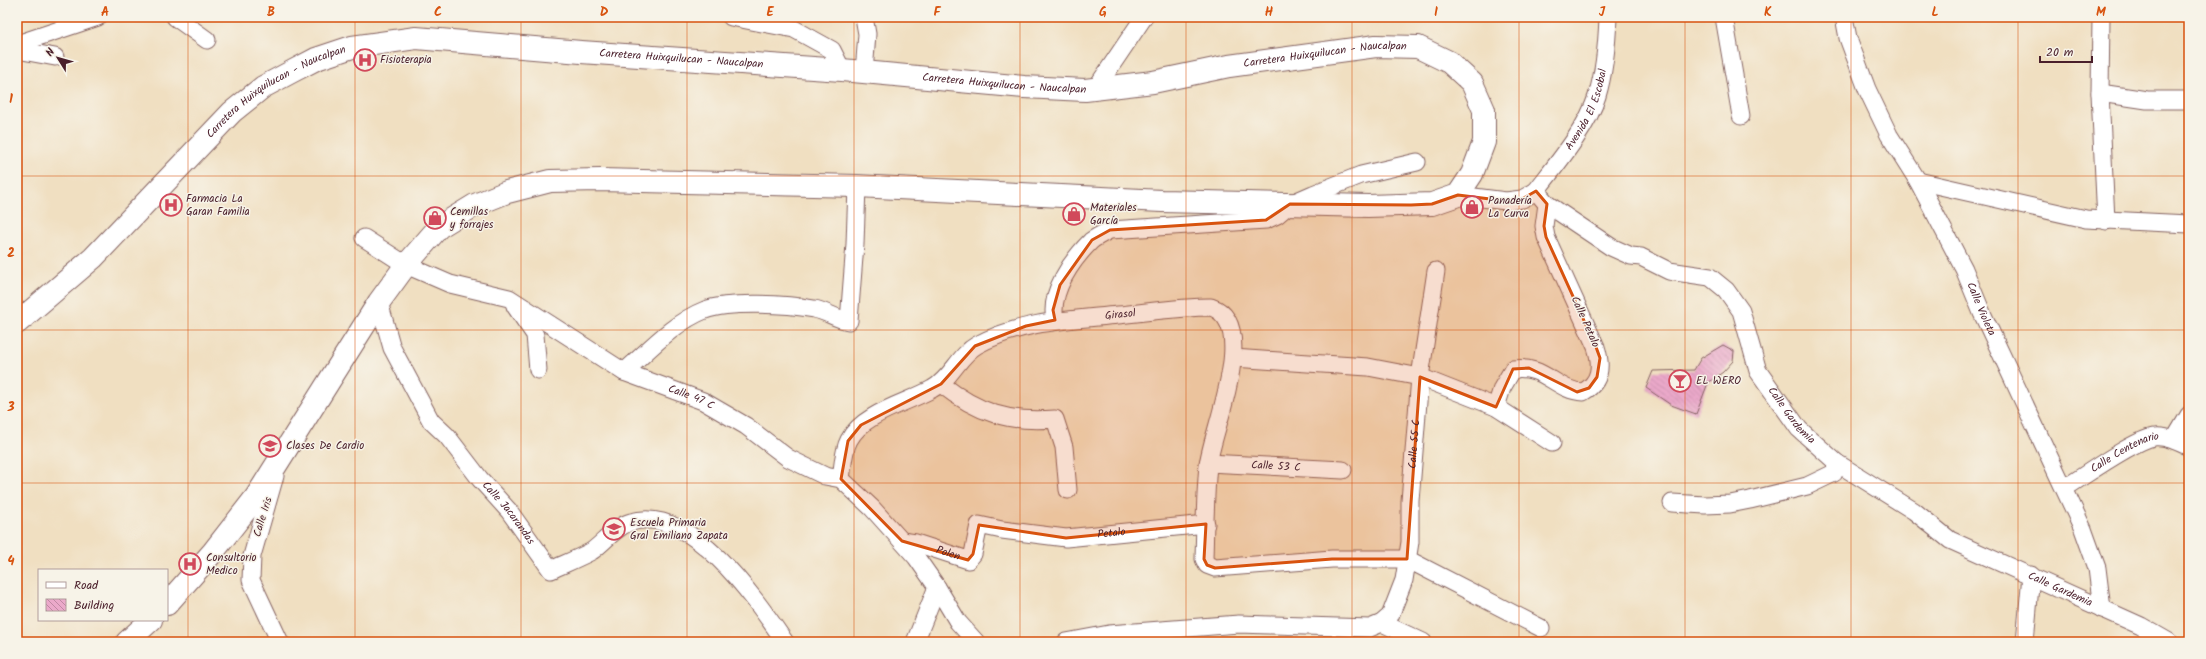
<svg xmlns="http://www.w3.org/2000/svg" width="2206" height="659" font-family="Kalam,sans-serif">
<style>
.building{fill:url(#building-back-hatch)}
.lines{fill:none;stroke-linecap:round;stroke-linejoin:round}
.minor-casing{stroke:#846260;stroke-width:19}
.primary-casing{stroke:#846260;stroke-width:24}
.minor{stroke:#fff;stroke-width:17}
.primary{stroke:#fff;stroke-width:22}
.marked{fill:#d8530f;fill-opacity:0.2;stroke:#d8530f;stroke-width:3;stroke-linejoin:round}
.grid{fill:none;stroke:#d8530f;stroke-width:1;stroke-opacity:0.55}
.labels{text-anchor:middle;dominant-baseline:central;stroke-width:3;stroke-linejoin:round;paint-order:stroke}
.street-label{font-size:11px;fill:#4a1f2b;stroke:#f7f3e8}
.poi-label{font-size:11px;fill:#4a1f2b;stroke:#f7f3e8;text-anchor:start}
.neatline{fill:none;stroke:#d8530f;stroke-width:1.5}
.grid-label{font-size:13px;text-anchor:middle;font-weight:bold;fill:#d8530f}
</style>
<defs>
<pattern id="building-back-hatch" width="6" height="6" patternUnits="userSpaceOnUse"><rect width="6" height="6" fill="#eba9ca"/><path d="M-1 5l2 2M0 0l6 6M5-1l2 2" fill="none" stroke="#c089a4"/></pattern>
</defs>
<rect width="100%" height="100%" fill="#f7f3e8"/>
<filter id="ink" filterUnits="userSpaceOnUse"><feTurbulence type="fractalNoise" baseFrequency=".025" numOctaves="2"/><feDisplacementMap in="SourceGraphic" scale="8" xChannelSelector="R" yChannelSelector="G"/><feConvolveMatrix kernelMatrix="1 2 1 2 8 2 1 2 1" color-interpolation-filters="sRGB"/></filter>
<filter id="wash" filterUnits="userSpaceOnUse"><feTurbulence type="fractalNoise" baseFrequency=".012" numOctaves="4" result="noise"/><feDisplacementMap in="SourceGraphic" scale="16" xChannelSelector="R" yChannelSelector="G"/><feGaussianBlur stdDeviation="0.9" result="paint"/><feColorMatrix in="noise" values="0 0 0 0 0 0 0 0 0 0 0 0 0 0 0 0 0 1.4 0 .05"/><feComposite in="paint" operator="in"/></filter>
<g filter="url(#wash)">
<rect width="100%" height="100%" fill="#f0dfc1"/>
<g id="blocks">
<path class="building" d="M1723 345 1734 351 1733 361 1723 372 1708 383 1696 414 1671 405 1646 388 1653 371 1694 370 1701 358Z"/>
</g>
</g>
<g filter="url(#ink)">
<use href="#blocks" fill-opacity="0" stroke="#846260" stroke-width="1"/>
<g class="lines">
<g class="minor-casing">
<g id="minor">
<path d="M175 17 207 40"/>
<path d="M731 17 794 29 832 50 842 70"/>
<path d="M864 17 867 34 864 72"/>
<path d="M1724 17 1741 116"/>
<path id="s1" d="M1844 17 1848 38 1867 89 1889 135 1918 181 1964 269 1982 313 2083 529 2097 568 2102 609"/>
<path d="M2101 17 2100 93 2106 221"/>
<path d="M17 44 98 17"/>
<path d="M17 50 55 57"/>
<path d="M1096 88 1144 17"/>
<path d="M2100 93 2147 100H2189"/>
<path d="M1918 181 2086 219 2189 224"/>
<path id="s2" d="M1536 191C1556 165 1588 127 1597 96 1605 70 1607 44 1608 17"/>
<path id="s3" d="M1458 195 1506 201 1522 199 1536 191 1547 204 1611 247 1631 256 1641 257 1669 271 1710 277 1726 290 1741 311 1758 371 1799 429 1837 463 1914 511 1950 540 2141 626 2169 642"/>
<path id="s4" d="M364 238 406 265 450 284 509 298 624 372 703 401 746 426 788 458 825 476 841 479 872 508 916 557 937 587 958 622 976 642"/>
<path id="s5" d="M379 302 392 348 431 421 447 436 480 479 509 511 551 570C564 564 579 558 592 551 603 543 618 525 631 522 691 504 756 600 785 642"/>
<path d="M515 306 535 335 538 370"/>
<path d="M1055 320C1049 292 1072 260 1091 241 1096 237 1104 233 1110 230L1266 220 1277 215 1290 204 1313 194 1361 175 1417 162"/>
<path d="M1233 358 1368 367 1420 377 1496 407 1552 443"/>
<path d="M624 372C648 351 674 322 705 310 730 301 788 304 814 309 826 311 838 320 849 321L855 244 857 186"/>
<path d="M941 384C978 413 1009 423 1055 419L1064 447 1068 490"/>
<path d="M1496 407 1502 388 1513 369C1544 364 1556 391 1583 392 1601 382 1602 366 1596 347L1546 237 1544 226 1547 204"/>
<path d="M2174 440 2189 415"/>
<path id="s6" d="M1208 463 1343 470"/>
<path d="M275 476 252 556 251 580 280 642"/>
<path id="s7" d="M841 479C843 466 843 451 849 440 863 413 907 403 932 389 951 379 959 355 977 345 1021 321 1069 320 1118 315 1149 312 1180 307 1211 307 1260 323 1212 430 1208 465 1205 496 1205 528 1204 559L1207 565 1215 568 1332 559H1407L1541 628"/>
<path id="s8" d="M2065 488C2084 476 2134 440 2154 437 2165 435 2179 442 2189 447"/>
<path d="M1672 503 1705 505 1730 504 1750 500 1807 486 1834 473 1837 463"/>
<path id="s9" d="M902 541 916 543 968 560 973 554 979 525 1002 530 1066 538 1206 524"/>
<path d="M1382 623 1423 642"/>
<path d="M915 642 937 587"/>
<path id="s10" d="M1066 642 1109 634 1239 624 1370 628 1382 623 1390 616 1404 580 1410 542V501L1420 377 1436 271"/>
<path d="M2025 642 2031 575"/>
</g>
</g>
<g class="primary-casing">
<g id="primary">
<path id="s11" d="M17 323 93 258 232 112 263 87 293 71 316 59 352 47 416 38 581 52 842 70 1024 87 1085 90 1153 82 1229 66 1376 46 1418 47 1449 62 1472 83 1484 110V142L1472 174 1458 195 1432 204 1368 206 1162 201 857 186 600 180 550 181 507 192 475 205 439 227 406 265 379 302 256 497 213 552 167 604"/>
<path d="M127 642 151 620"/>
</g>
</g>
<use href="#minor" class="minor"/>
<use href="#primary" class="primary"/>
</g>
</g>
<path class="marked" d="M1536 191 1547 204 1544 226 1546 237 1596 347 1600 358 1597 377 1589 388 1577 392 1529 368 1513 369 1496 407 1420 377 1407 559H1332L1215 568 1207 565 1204 559 1206 524 1066 538 979 525 973 554 968 560 902 541 841 479 848 441 861 425 941 384 975 346 1026 326 1055 320 1053 310 1060 285 1092 240 1110 230 1266 220 1290 204 1411 205 1432 204 1458 195 1506 201 1522 199Z"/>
<path class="grid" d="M188 17V642M355 17V642M521 17V642M687 17V642M854 17V642M1020 17V642M1186 17V642M1352 17V642M1519 17V642M1685 17V642M1851 17V642M2018 17V642M17 176H2189M17 330H2189M17 483H2189"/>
<defs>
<g id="hospital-ring" transform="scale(1.15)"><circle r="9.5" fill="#f7f3e8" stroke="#d1495b" stroke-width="1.5"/><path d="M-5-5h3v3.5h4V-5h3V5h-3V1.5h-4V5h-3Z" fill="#d1495b"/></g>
<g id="shop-ring" transform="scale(1.15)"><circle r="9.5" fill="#f7f3e8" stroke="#d1495b" stroke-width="1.5"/><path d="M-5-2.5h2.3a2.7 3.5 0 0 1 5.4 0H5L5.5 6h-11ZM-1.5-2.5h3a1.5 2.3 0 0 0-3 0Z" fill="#d1495b"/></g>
<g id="bar-ring" transform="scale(1.15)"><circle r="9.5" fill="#f7f3e8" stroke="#d1495b" stroke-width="1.5"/><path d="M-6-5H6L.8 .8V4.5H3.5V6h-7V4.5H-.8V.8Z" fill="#d1495b"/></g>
<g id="school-ring" transform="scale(1.15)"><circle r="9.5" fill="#f7f3e8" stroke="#d1495b" stroke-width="1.5"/><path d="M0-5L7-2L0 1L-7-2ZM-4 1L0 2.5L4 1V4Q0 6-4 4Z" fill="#d1495b"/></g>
</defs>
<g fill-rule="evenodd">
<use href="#hospital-ring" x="365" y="60"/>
<use href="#hospital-ring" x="171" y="205"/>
<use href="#shop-ring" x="1472" y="207"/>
<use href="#shop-ring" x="1074" y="214"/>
<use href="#shop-ring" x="435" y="218"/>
<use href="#bar-ring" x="1680" y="381"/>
<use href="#school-ring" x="270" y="446"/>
<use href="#school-ring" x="614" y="529"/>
<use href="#hospital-ring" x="190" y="564"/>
</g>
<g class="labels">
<g class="street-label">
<text stroke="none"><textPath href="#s11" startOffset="1418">Carretera Huixquilucan - Naucalpan</textPath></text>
<text stroke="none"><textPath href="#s11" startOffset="770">Carretera Huixquilucan - Naucalpan</textPath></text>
<text stroke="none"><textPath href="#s11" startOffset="1094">Carretera Huixquilucan - Naucalpan</textPath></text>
<text stroke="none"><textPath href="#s11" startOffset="350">Carretera Huixquilucan - Naucalpan</textPath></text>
<text stroke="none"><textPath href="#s2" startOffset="97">Avenida El Escobal</textPath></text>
<text stroke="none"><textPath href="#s1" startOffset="324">Calle Violeta</textPath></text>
<text stroke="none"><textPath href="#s7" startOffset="350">Girasol</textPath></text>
<text transform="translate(1585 322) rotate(66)">Calle Petalo</text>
<text stroke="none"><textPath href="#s4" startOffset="367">Calle 47 C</textPath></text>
<text stroke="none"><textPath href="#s3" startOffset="444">Calle Gardemia</textPath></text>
<text stroke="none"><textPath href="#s10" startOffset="504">Calle 55 C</textPath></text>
<text stroke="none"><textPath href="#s8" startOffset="70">Calle Centenario</textPath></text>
<text stroke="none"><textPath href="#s6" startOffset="68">Calle 53 C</textPath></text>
<text stroke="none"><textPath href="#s5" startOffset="251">Calle Jacarandas</textPath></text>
<text transform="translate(263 517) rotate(-73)">Calle Iris</text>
<text stroke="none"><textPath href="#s9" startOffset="240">Petalo</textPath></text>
<text stroke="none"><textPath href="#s9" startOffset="48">Polen</textPath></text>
<text stroke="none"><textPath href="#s3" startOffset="768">Calle Gardemia</textPath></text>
</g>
<g class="poi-label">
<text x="380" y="60">Fisioterapia</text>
<text x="186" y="199">Farmacia La<tspan x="186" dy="13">Garan Familia</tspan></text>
<text x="1488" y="201">Panadería<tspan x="1488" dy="13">La Curva</tspan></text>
<text x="1090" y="208">Materiales<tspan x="1090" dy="13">García</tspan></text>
<text x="450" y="212">Cemillas<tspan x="450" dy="13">y forrajes</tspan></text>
<text x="1696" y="381">EL WERO</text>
<text x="286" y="446">Clases De Cardio</text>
<text x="630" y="523">Escuela Primaria<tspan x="630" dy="13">Gral Emiliano Zapata</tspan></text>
<text x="206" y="558">Consultorio<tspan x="206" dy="13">Medico</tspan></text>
</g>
</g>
<rect width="2206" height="659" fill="none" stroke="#f7f3e8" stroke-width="44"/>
<rect x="38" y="569" width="130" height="52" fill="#f7f3e8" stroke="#b29e9c"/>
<rect x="46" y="582" width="20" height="6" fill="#ffffff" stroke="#b29e9c"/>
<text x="74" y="589" font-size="12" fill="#4a1f2b">Road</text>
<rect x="46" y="599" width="20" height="12" fill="url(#building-back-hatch)" stroke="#b29e9c"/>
<text x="74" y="609" font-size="12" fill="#4a1f2b">Building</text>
<g transform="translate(58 58) rotate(307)" stroke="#f7f3e8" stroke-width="3" paint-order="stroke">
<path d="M0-3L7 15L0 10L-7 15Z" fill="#4a1f2b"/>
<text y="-6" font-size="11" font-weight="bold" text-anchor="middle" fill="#4a1f2b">N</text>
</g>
<path d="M2040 56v6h52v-6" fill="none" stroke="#4a1f2b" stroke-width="2"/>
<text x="2046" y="56" font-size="12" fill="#4a1f2b" stroke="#f7f3e8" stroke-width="3" paint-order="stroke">20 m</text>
<rect x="22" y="22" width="2162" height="615" class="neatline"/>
<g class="grid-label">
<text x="105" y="16">A</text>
<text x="271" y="16">B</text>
<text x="438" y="16">C</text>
<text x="604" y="16">D</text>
<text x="770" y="16">E</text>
<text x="937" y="16">F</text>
<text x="1103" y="16">G</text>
<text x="1269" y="16">H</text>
<text x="1436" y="16">I</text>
<text x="1602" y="16">J</text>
<text x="1768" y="16">K</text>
<text x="1935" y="16">L</text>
<text x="2101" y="16">M</text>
<text x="11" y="103">1</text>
<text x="11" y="257">2</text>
<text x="11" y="411">3</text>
<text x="11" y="565">4</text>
</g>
</svg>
